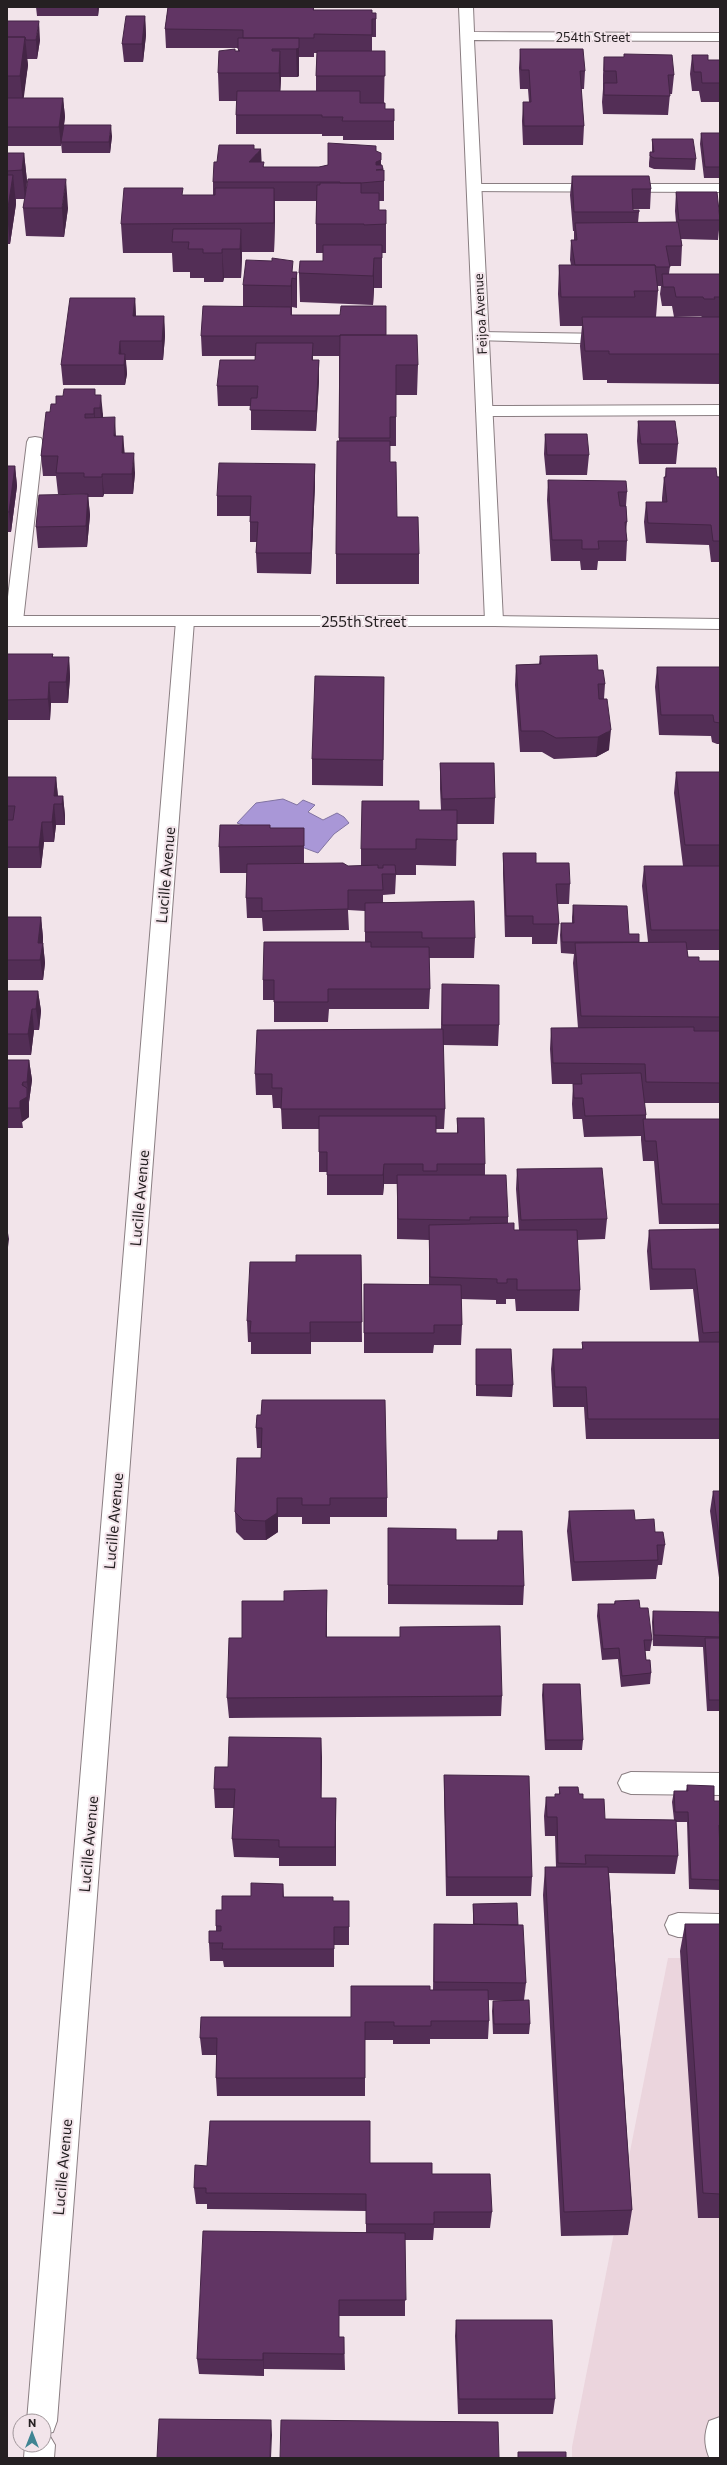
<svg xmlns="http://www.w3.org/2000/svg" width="727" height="2465" font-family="Commissioner,sans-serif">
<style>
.built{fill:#ebd5dd}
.water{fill:#a997d7;stroke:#8173a1}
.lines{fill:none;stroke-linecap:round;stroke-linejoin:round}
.service-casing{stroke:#8a7e82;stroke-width:2}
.minor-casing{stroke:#8a7e82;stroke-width:2}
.tertiary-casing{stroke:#8a7e82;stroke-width:2}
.service{fill:#fff;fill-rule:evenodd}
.minor{fill:#fff;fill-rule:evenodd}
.tertiary{fill:#fff;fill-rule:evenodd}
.wall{fill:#532e56;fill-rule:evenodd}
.shaded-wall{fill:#442546}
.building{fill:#613564;stroke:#442546}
.labels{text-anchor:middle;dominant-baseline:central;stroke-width:4;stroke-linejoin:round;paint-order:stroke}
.far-street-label{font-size:13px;fill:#252022;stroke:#f2e4ea}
.street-label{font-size:15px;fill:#252022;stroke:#f2e4ea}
</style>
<rect width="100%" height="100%" fill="#f2e4ea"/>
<path class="built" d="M668 1958H720V2458H572V2447Z"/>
<path class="water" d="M283 799 297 805 303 800 315 805 308 812 323 820 337 813 344 817 349 823 334 834 318 853 237 823 256 803Z"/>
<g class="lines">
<g class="service-casing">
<path id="service" d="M474 184H720V192L469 191 467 188Z
M481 332 612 334 620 339 612 344 475 340 473 337Z
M720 405V415L484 416 478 414 476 411 478 408 484 406Z
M35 437 41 438 43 442 23 621 20 625 14 626 7 624V605L27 442 29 438Z
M631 1772 720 1773V1795L631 1794 622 1791 618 1783 622 1775Z
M678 1913 720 1914V1938L678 1937 669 1934 665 1925 669 1916Z
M720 2417V2458L709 2457C704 2444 704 2434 709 2421Z"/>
</g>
<g class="minor-casing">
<path id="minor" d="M459 7H473L474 32 720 33V41L474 40 503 621 500 625H488L485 621Z
M185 616 191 617 194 621 57 2421 53 2432 48 2433 55 2445 54 2458H24L25 2445H44V2421H27L176 621 179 617Z"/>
</g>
<g class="tertiary-casing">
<path id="tertiary" d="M7 616H494L720 619V629L494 626H7Z"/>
</g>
<use href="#service" class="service"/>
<use href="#minor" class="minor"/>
<use href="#tertiary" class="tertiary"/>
</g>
<path class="wall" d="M36 7H99L98 16H37Z
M168 7H314V10L372 13 376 19V37H372V51H385L384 103H385V109H394V140H343V136H322V134H236V115L237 101H219L218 73 235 51H238V48H166L165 29ZM314 53H317L316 76V91H280L281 77H297L299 76V57H314Z
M145 16 146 35 143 62H124L122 44Z
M7 21 40 40 37 59H27L28 65 23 98H63L65 117 64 125 112 136 110 153H62L61 143V146H7Z
M520 49 585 71 584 89H581L584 126 583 145H523L522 121 523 102H529L528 89H520L519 68Z
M692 55 708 60H720V102H701L699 91H692L690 74Z
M604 57 674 75 672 94H670L668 115 603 114 602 102 603 89V75Z
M701 133H720V178H704L700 144Z
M652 139 696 159 695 170 654 169 649 167V163L650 152H652Z
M254 149 264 167H319L328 165 376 151 381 160V165L383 170H384V201H379V210H386V253H382V288H374L373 305 300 302 299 273 323 261V253H316V201H275V217L274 252H242L241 278H224L223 282H204V278H190V272H173L172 253H123L121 224 183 195H213V182L217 162Z
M7 153H24L27 181 26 193 68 208 64 237 26 236 23 208 25 199H16V204L10 244H7Z
M572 176 651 189 650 209H633V210L639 212 638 223 676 222 675 211 676 192 720 220 718 240 681 239 682 246 681 266H670L669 274H720V317H713H720V384L607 383V380H583L580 346 582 326H560L558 294 559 265H571L570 260 571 240H574V231H573L570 195ZM658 286H661L660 294 662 306H672L674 317 701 316 702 317H656L658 291Z
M293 272H297V308L292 307V315L386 335 418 365 417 395H396V446H390V462L397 517 419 554V584H336V554L339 441V356H313V360H319V380L316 431 251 430V406H218L217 386 255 360V356H202L201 336 243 306V285Z
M135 298 136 316H164L165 336 163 360H126L127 374 125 385H63L61 365Z
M96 395 103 415V417L116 436H123L124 453 135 473 133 494H104L103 497H88L90 515 87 547 38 548 36 527 86 494H58L56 476H43L41 456 50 412 56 404Z
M638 421 678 444 676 464H639L637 441Z
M545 434 589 455 587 475H546L544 454Z
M315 464V484L311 574 257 573 256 553 257 542H250V516H217V496Z
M7 466H15L17 486 11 532H7Z
M666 468 720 477V562H711L709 545 646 543 644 522 646 502H662V498L664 477H665Z
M548 480 627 492 626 506 627 522 626 533 627 541 626 561H598L597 570H581L580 561H551L547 500Z
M7 654H53V657H69L70 677 68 703H51L50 720H7Z
M540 656 598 670 605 684 604 699 609 750 596 757 554 759 542 752H520L515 685 516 665 539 664Z
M657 667H720V744H717L712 742 711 736 659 735 655 687Z
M384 677 383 786 312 785V759Z
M440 763 495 798 494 824H457L456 866 416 865V875H396L395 894 383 895V902L475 938 474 958H429L430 989 429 1009H329L328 1022H274V1000H263V980L365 942V911L348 910 349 930 263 931 262 918H247L246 898 247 873H220L219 847 270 828H304V863L348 866H361V849L419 810H441L440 789Z
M676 772H720V866H683L674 793Z
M7 777H56L58 796H63L65 816V825H56L54 842H44L41 868H7Z
M503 853 536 863 570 884 569 904H557L559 924 557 944H532V937H505L503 873Z
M644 866H720V950H687L688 957 699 961H720V1103H644L646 1115V1119H720V1224H659L654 1161H643L641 1140V1136L584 1137 582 1119H573L572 1104 573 1084H552L550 1049 551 1028H578L573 963 574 954 561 953 560 935 561 923H572V917L573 905 629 934 639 942H648L642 886Z
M7 917H41L43 938V943L45 963 43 980H7Z
M442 984 499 1025 498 1046 443 1045 445 1109 444 1129H436V1133H457V1118L485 1164V1175L508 1217V1223L514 1230H519L516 1189 517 1169 607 1219 605 1239 577 1240 580 1290 579 1311H516L515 1299H506V1304H496V1300L461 1299 462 1325 461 1345H434L433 1353H364V1284L429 1285V1240L397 1239V1184H384L383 1195H327V1172H319V1129H282L281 1108H273L272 1095H256L255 1074 441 1029Z
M7 991H38L41 1011 39 1030H34L31 1055H7Z
M7 1060H29L32 1080 29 1102V1117L22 1122 23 1128H7Z
M720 1229V1439H586L584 1407H553L551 1369 553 1349H582V1342H699L693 1289 650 1290 647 1251 649 1230Z
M361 1255 362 1342H311V1354H251V1342H248L247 1321 296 1262Z
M476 1349 513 1385 512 1397 476 1396Z
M257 1415 387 1498V1517H330V1524H302V1517H278V1532L266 1540H244L236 1532 235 1512 261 1458V1448H257L256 1428Z
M713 1491H720V1585L710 1511Z
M569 1511 635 1520 655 1532 665 1545 662 1565H658L656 1579 572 1581 567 1531Z
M388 1528 456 1540H497L498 1531 524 1586 523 1605 388 1604Z
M615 1601 640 1608 652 1640 650 1651H645L646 1660 651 1673 650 1684 621 1687 618 1659 602 1660 597 1616 598 1604H614Z
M327 1610V1637L502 1696 501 1716 229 1718 227 1698 242 1638Z
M653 1611 720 1636V1711H707L703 1647 653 1646 652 1622Z
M543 1684 583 1740 582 1750H545L542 1695Z
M322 1757 321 1798H336V1866H279V1858L234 1857 232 1839 234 1808H215L214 1789 228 1767Z
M444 1775 532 1877 531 1896H446L444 1794Z
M687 1785 714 1801H720V1836H719L720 1851V1890L689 1889 687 1822H676L678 1856 675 1874 609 1873 632 2210 628 2235 561 2236 543 1895 545 1867H556L555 1836H545L544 1816 546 1797H555V1794H559V1787L579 1794 583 1799 605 1819 674 1820 672 1802 674 1791H686Z
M283 1884 284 1897 333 1901H349V1945H334V1967H224L223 1961H210L209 1943 216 1931V1926L222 1910 251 1896Z
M473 1904 518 1925 526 1983 524 2000 530 2024 529 2034H493L492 2011 493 2001H506L488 2000 489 2021 488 2039H430V2044H393V2040H365V2096H217L216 2078V2055H202L200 2038 351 2017 430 1990H433L434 1924H473Z
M685 1924H720V2218H698L680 1951Z
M370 2163 432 2174 492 2212 490 2228H434L433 2240H405V2316H339V2337H344L345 2370 264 2369V2376L199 2374 197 2359 366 2232V2211L207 2209V2204H196L194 2188 207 2166Z
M456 2320 555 2399 553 2414H458L455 2336Z"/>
<path class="shaded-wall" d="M97 7H99L98 16Z
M145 16 146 35 143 62 142 44Z
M39 21 40 40 37 59 36 40Z
M25 37 28 65 23 104 20 76Z
M299 38V76L297 77 296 49Z
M280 51 281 79 280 101 279 73Z
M63 98 65 117 61 146 59 127Z
M111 125 112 136 110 153 109 142Z
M261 149 262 169 249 162Z
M24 153 27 181 25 199 22 170Z
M381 160V169H383L382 181 376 182V162Z
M13 175 16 204 10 244 7 214Z
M66 179 68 208 64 237 62 208Z
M274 188 275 217 274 252Z
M241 229 242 258 241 278 240 249Z
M222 249 224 278 223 282 222 253Z
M374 258V288L373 305V276Z
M297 272V308L296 279Z
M292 278V334L291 286Z
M135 298 136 318 133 316Z
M164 316 165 336 163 360 162 341Z
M120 341 122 360 119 354Z
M313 343V363L312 360Z
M125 354 127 374 125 385 124 365Z
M319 360V380L316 431V411Z
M101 395 103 415 102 428 100 408Z
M94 408 96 428 95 434 94 414Z
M115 417 116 437 114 436Z
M123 436 125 456 122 453Z
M134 453 135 473 133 494 132 474Z
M315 464V484L311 574V553Z
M15 466 17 486 11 532 9 512Z
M102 474 104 494 103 497 102 477Z
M88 494 90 515 87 547 86 526Z
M69 657 70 677 68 703 66 682Z
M49 682 51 703 50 720 48 699Z
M611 730 609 750 596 757 598 737Z
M56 777 58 798 54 796Z
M63 796 65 816V825L62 804Z
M54 804 56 825 54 842 52 822Z
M42 822 44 842 41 868 39 847Z
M41 917 43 938V945V943L45 963 43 980 38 943Z
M38 991 41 1011 39 1030 36 1009Z
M32 1009 34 1030 31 1055 28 1034Z
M29 1060 32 1080 29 1102 27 1082Z
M23 1082 25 1098 27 1088 29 1109V1117L22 1122 23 1128 20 1108V1101Z
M384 1164V1184L383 1195V1175Z
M7 1227 9 1239 7 1255Z
M310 1322 311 1342V1354L310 1333Z
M277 1498 278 1517V1532L266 1540 265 1521Z
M327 1590V1656L326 1637Z
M321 1738 322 1757 321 1817Z
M336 1798V1866L335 1847Z
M263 2353 264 2369V2376L263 2360Z
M271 2420 272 2435 271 2458H270Z"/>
<path class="building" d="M168 7H314L313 10H372V13H376V19H372V35L314 34V38H243V30L165 29Z
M126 16H145L142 44H122Z
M7 21H39L36 40H26L25 37H7Z
M7 37H25L20 76H7Z
M238 38H299V48L296 49H272V51H280L279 73H218L219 51 235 49V51H240L238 49Z
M520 49H583L585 71H580L584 126H524L523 102H531L529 70H521Z
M317 51H385V76H316Z
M624 54 672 55 674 75H668L670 96 604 95V83H617L616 71H604V57H624Z
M692 55H708V60H720V83H702L701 72H694Z
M237 91H360V103H385V109H394V121H342L343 117H322V115H236Z
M7 98H63L59 127H7Z
M64 125H111L109 142H61Z
M701 133H720V167H705Z
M652 139H693L696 159 654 158 650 156V152H654Z
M328 143 376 146V151L381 153V160L376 162V165H382L383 169 376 170H384V181L361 183H340V182H213L214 162H217L219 145H254V149H261L249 162H264L263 167H319L328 165Z
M7 153H24L22 170 7 171Z
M7 175H13L7 214Z
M572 176H649L651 189H632L633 210H639V212H574Z
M28 179H66L62 208H23Z
M320 183H361V193H379V210H386V224L364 225V224H316L317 185H320Z
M124 188H183L182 195H215V188H274V223L121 224Z
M676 192H717L720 220H679Z
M678 222 682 246H666L670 267H656L655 265H575L571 240H577L575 223Z
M173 229H241L240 249H222V253H203V249H188L189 242H172Z
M323 245H382V258H374L373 276 299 273 300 261H323Z
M272 258 293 261 292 272H297L296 279 292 278 291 286 243 285 246 260 272 261Z
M559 265H655L658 291H634L635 297H561Z
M662 274H720V297H714L715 299H704L703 297H676L674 287H663Z
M70 298H135L133 316H164L162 341H120L119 354H125L124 365H61Z
M203 306 291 307V315H340L341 306H386V335H340V336H201Z
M582 317H720V354H609V351H585Z
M340 335H417L418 365H396V417H390V438H339Z
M256 343H313L312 360H319L316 411 250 410 251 398H257L258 386H217L220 360H255Z
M64 389H95V395H101L100 408H94V414H85V418L115 417 114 436H123L122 453H134L132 474H102V477H84V473H56L58 456H41L46 412H50L51 404H56V396H63Z
M638 421H675L678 444H641Z
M545 434H587L589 455H547Z
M337 441H390V462H396L397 517H418L419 554H336Z
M219 463 315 464 311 553H256L258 522H250L251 496H217Z
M7 466H15L9 512H7Z
M666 468H716L717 477H720V541H713L711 525 648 523 646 502H667L664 477H666Z
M548 480 626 481 627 492H618L620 506H626L627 522H625L627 541H598L599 549H582V540H552Z
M88 494 86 526 36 527 39 495Z
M7 654H53L52 657H69L66 682H49L48 699 7 700Z
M597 655 598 670H603L605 684H598L599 699H607L611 730 598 737 556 738 543 731H521L516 665 541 664 540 656Z
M657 667H720V723L714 722 713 715H661Z
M315 676 384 677 383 760 312 759Z
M440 763H494L495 798 442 799Z
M676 772H720V845H685Z
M7 777H56L54 796H63L62 804H54L52 822H42L39 847H7V820H13L15 806H7Z
M362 801H419V810H457V840L416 839V849H361Z
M220 825H270V828H304V846L219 847Z
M503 853H536V863H569L570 884H556L559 924H533V916H506Z
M343 863 348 866 378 865V868H383V865H395L396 874H382L383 890H348V909L262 911V898H246L247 864Z
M644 866H720V930H651Z
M474 901 475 938H422V932H365V903Z
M573 905 627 906 629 934H639V942H562L561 923H574Z
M7 917H41L38 943H43L40 960H7Z
M264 942H371V947H429L430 989H328V1002H274V980H263Z
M686 942 688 957H699V961H720V1017L581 1016 575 943Z
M442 984 499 985V1025H442Z
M7 991H38L36 1009H32L28 1034H7Z
M694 1027V1031H720V1083L646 1082 645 1064 553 1063 551 1028Z
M443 1029 445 1109H281L282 1088H272V1074H255L257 1030Z
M7 1060H29L27 1082H23L22 1085 27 1088V1097L20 1101V1108H7Z
M641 1073 646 1115 585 1116 583 1098H574L573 1084H582L581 1074Z
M319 1116H436V1133H458L457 1118H484L485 1164H437V1171H423V1164H384L383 1175H327V1152H319Z
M643 1119H720V1204H662L656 1141H645Z
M602 1168 607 1219 521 1220 517 1169Z
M397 1175H506L508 1217H470V1220L398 1219Z
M514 1223V1230H577L580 1290H517V1279H507V1283H497V1279L430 1277 429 1225Z
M720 1229V1332L703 1333 695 1269H652L649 1230Z
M296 1255H361L362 1322H310V1333H250L251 1321H247L250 1262H296Z
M364 1284 461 1285 462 1325H434V1333H364Z
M582 1342H720V1419H588L586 1387H555L553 1349H583Z
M476 1349H511L513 1385H476Z
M262 1400H385L387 1498H330V1505H302V1498H277V1513L265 1521 243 1520 235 1512 237 1458H261L262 1428H256L257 1415H261Z
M713 1491H720V1544Z
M634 1510 635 1520 654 1519 655 1532H663L665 1545H657L658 1560 574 1562 569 1511Z
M388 1528 456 1529V1540H498V1531H522L524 1586 388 1585Z
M327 1590 326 1637H400V1627L500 1626 502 1696 227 1698 229 1638H242V1601H284V1591Z
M639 1600 640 1608H648L652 1640H644L646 1660H650L651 1673 622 1676 619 1648 603 1649 598 1604H615V1601Z
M653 1611 719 1612 720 1637 654 1635Z
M705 1638H720V1700H709Z
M543 1684H580L583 1740H546Z
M229 1737 321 1738V1798H336L335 1847H279V1840L232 1839 235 1789H214L215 1767H228Z
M444 1775 529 1776 532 1877H447Z
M687 1785 714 1786V1801H720V1825H719L720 1851V1880L691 1879 688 1812H675L674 1791H688Z
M559 1787H578L579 1794H583V1799H604L605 1819 676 1820 678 1856 585 1855 586 1864 558 1863 557 1817H547L546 1797H555V1794H560Z
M545 1867H608L632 2210 564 2212Z
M251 1883 283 1884V1897H333V1901H349V1927H334V1949H222L223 1943H209V1931H221V1926H216V1910H222V1896H251Z
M517 1903 518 1925 474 1924 473 1904Z
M434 1924 523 1925 526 1983 434 1982Z
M685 1924H720V2194L703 2193Z
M351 1986H430V1990H488L489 2021H431V2026H394V2022H365V2078H216L217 2038H200L201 2017H351Z
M529 2000 530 2024H494L493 2001Z
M210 2121H370V2163H432V2174H490L492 2212H434V2224H366V2194L206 2193V2188H194L195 2165 207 2166Z
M203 2231 405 2233 406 2300H339V2337H344V2354L263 2353V2360L197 2359Z
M456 2320H552L555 2399H459Z
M159 2419 271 2420 270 2458H157Z
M281 2420 498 2422 499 2458H280Z
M518 2452H566V2458H518Z"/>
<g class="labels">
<g class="far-street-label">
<text x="593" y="37">254th Street</text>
<text transform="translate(480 314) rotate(-93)">Feijoa Avenue</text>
</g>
<g class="street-label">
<text x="364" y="621">255th Street</text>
<text transform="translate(165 875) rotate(-85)">Lucille Avenue</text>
<text transform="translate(139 1198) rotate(-85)">Lucille Avenue</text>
<text transform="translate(113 1521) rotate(-85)">Lucille Avenue</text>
<text transform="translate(88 1844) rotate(-85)">Lucille Avenue</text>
<text transform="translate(62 2167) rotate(-85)">Lucille Avenue</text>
</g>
</g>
<rect width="727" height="2465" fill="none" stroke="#252022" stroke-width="16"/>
<g transform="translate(32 2433)"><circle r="19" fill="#f2e4ea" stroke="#a0969a"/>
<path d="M0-3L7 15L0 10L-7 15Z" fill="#408593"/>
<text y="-6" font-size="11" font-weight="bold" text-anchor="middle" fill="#252022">N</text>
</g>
</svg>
